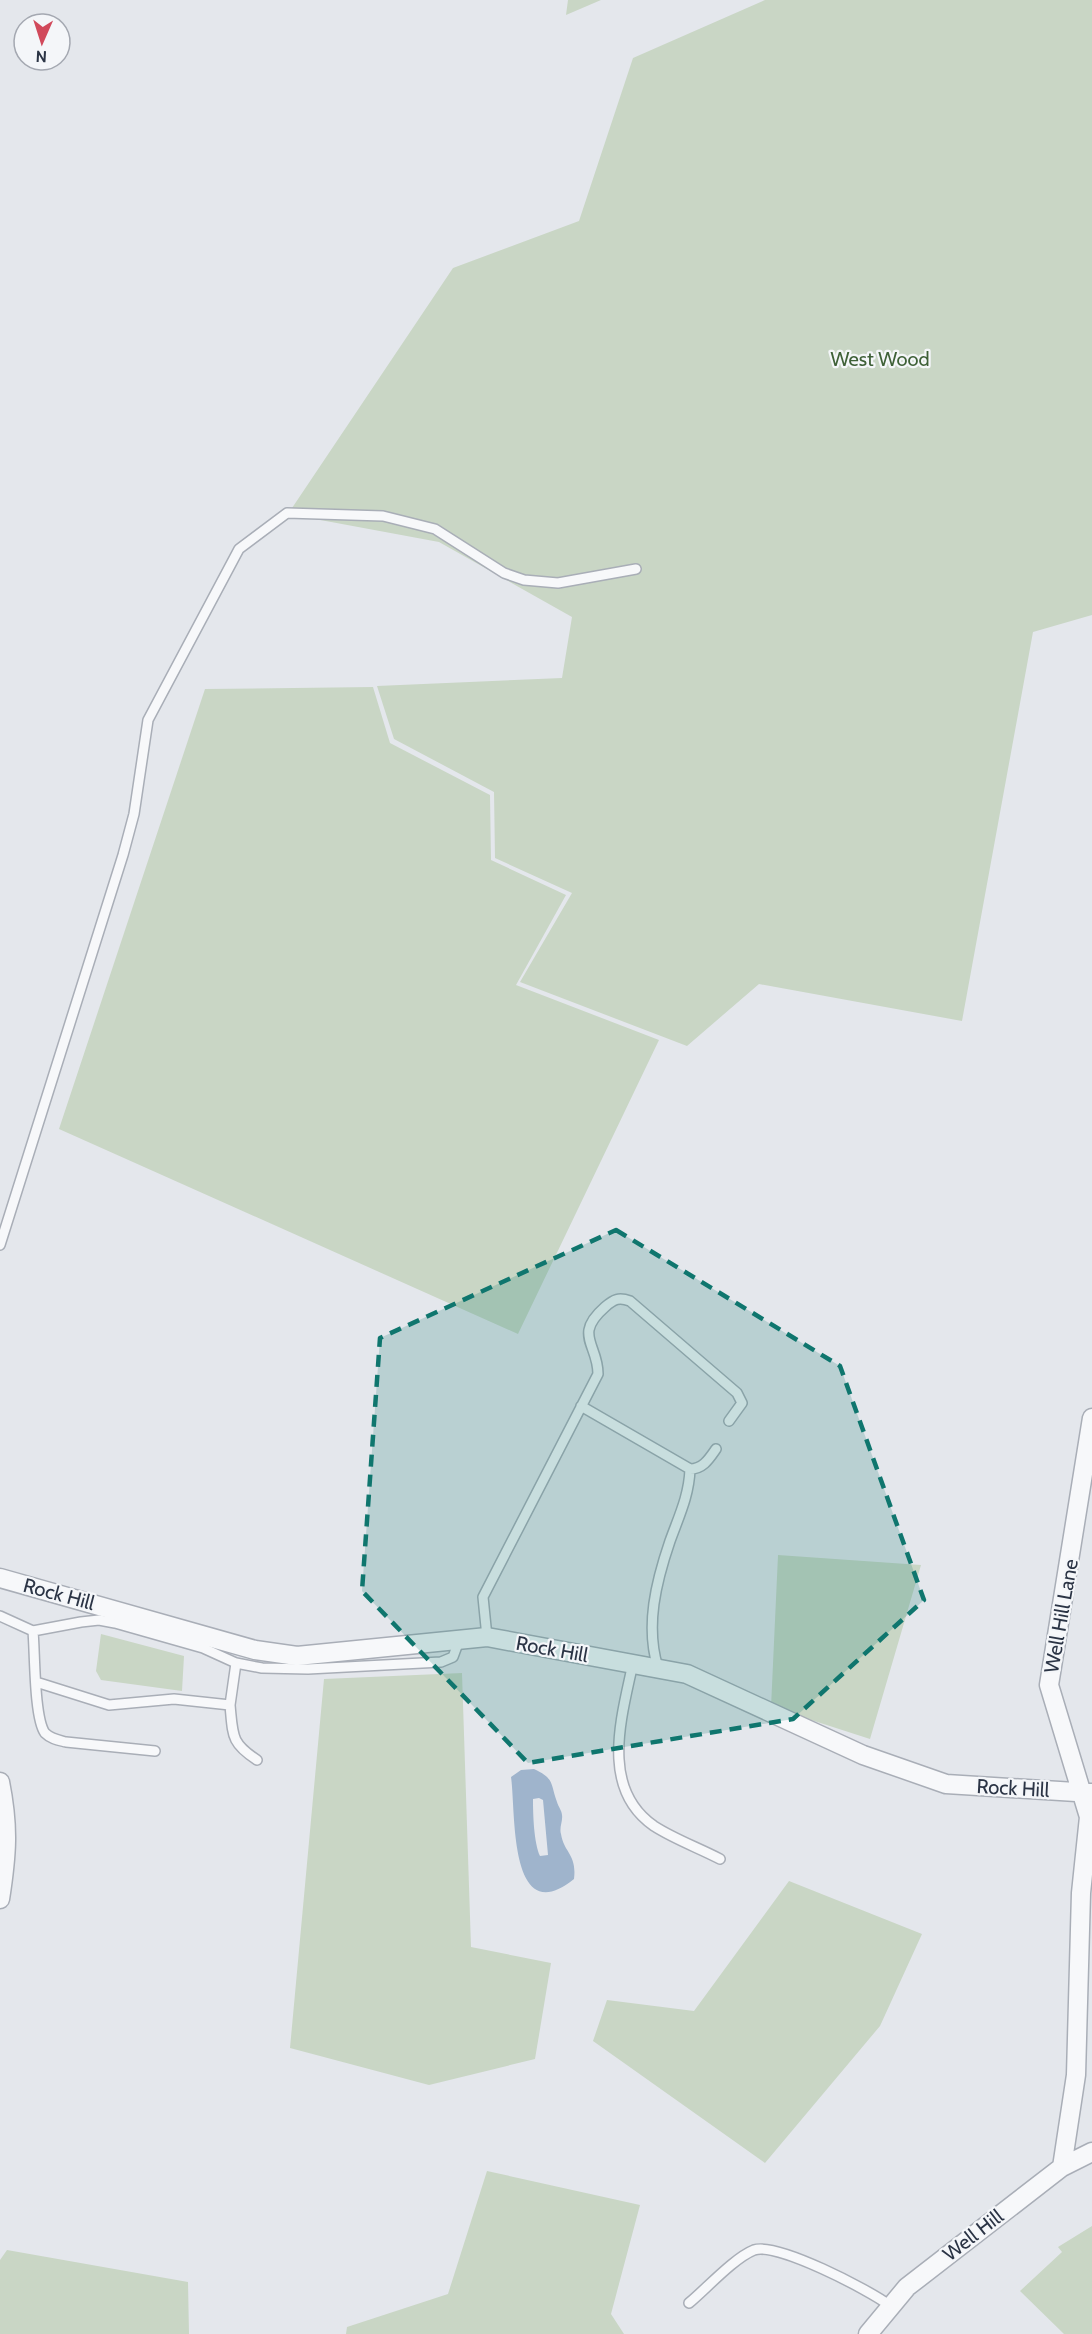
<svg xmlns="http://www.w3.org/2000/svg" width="1092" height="2334" font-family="Cabin,sans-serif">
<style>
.green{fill:#c9d6c5}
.water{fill:#9fb4cc;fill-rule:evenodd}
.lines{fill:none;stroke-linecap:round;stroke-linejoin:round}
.service-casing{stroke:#a9aeb7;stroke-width:12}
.minor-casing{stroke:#a9aeb7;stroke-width:21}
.service{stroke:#f7f8fa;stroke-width:9}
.minor{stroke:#f7f8fa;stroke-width:18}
.marked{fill:#0f766e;fill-opacity:0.2;stroke:#0f766e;stroke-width:4.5;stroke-dasharray:12 8;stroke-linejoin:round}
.labels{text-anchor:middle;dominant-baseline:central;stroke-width:4.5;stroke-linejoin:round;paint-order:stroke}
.park-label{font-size:20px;fill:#3f6138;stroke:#f4f6f9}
.street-label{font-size:20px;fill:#2b3445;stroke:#f4f6f9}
</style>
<rect width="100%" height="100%" fill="#e4e7ec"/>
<path class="green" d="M568 0H601L566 15Z
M765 0H1092V615L1033 632 962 1021 759 984 687 1046 520 982 572 893 495 858 494 792 394 739 377 686 562 678 572 617 439 542 288 514 453 268 579 221 633 58Z
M373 687 390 743 490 795 491 860 566 895 516 985 659 1040 518 1334 59 1129 205 689Z
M778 1555 921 1565 870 1739 771 1707Z
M101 1634 184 1656 182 1691 101 1680 96 1671Z
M462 1673 471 1947 551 1963 535 2059 429 2085 290 2048 324 1679Z
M789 1881 922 1934 880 2026 765 2163 593 2041 607 2000 694 2011Z
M487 2171 640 2205 611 2314 624 2334H346L347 2327 448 2294Z
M1092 2226V2334H1064L1020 2291 1062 2252 1058 2247Z
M7 2250 188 2282 189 2334H0V2260Z"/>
<path class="water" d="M534 1769C555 1779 550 1783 557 1802 558 1806 562 1811 562 1815 563 1821 559 1828 561 1834 564 1853 577 1854 574 1879 508 1932 516 1810 511 1777L521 1770ZM539 1798 543 1800 548 1855 540 1856C534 1843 533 1815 533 1799Z"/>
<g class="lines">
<g class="service-casing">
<path id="service" d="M0 1245 123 855 134 814 148 720 239 549 287 513 383 516 435 529 504 573 524 580 558 583 636 569
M581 1406 690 1469C703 1469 709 1459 716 1449
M0 1616 33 1631 81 1622 99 1620 115 1623 203 1648 236 1663 262 1668 308 1669 441 1662 453 1657 460 1638
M33 1631C35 1652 34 1718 45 1733 51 1739 58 1740 66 1742L155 1751
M487 1637 483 1597 598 1374C598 1344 573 1335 605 1307 614 1299 619 1297 630 1301L737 1393 742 1403 729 1421
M633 1663C622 1716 599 1788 654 1826 674 1839 699 1848 720 1859
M658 1668C645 1626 656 1582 670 1541 679 1516 689 1496 690 1469
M36 1682 109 1705 174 1699 230 1705C233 1736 231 1743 257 1760
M230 1705 236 1663
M689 2303C706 2289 734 2258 754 2250 777 2242 869 2290 889 2305"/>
</g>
<g class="minor-casing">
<path id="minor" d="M0 1578 255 1650 297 1656 487 1637 687 1674 863 1755 946 1784 1092 1793
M0 1782C9 1827 7 1854 0 1899
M1062 2167 1076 2075 1081 1893 1089 1817 1049 1685 1092 1418
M868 2334 907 2287 1062 2167 1092 2152"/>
</g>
<use href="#service" class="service"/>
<use href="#minor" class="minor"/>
</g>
<path class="marked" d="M616 1230 840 1366 924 1600 793 1719 528 1763 362 1591 380 1338Z"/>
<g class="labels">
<g class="park-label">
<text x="880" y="359">West Wood</text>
</g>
<g class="street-label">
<text transform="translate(59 1594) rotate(15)">Rock Hill</text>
<text transform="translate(1061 1616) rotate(-80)">Well Hill Lane</text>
<text transform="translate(552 1649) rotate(10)">Rock Hill</text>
<text transform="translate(1013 1788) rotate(3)">Rock Hill</text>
<text transform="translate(973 2235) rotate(-38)">Well Hill</text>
</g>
</g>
<g transform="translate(42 42) rotate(183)"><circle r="28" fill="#f4f6f9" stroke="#a4a8b1" stroke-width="1.5"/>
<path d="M0-4.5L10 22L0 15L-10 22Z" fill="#d1495b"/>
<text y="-9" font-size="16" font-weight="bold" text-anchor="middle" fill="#2b3445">N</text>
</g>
</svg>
